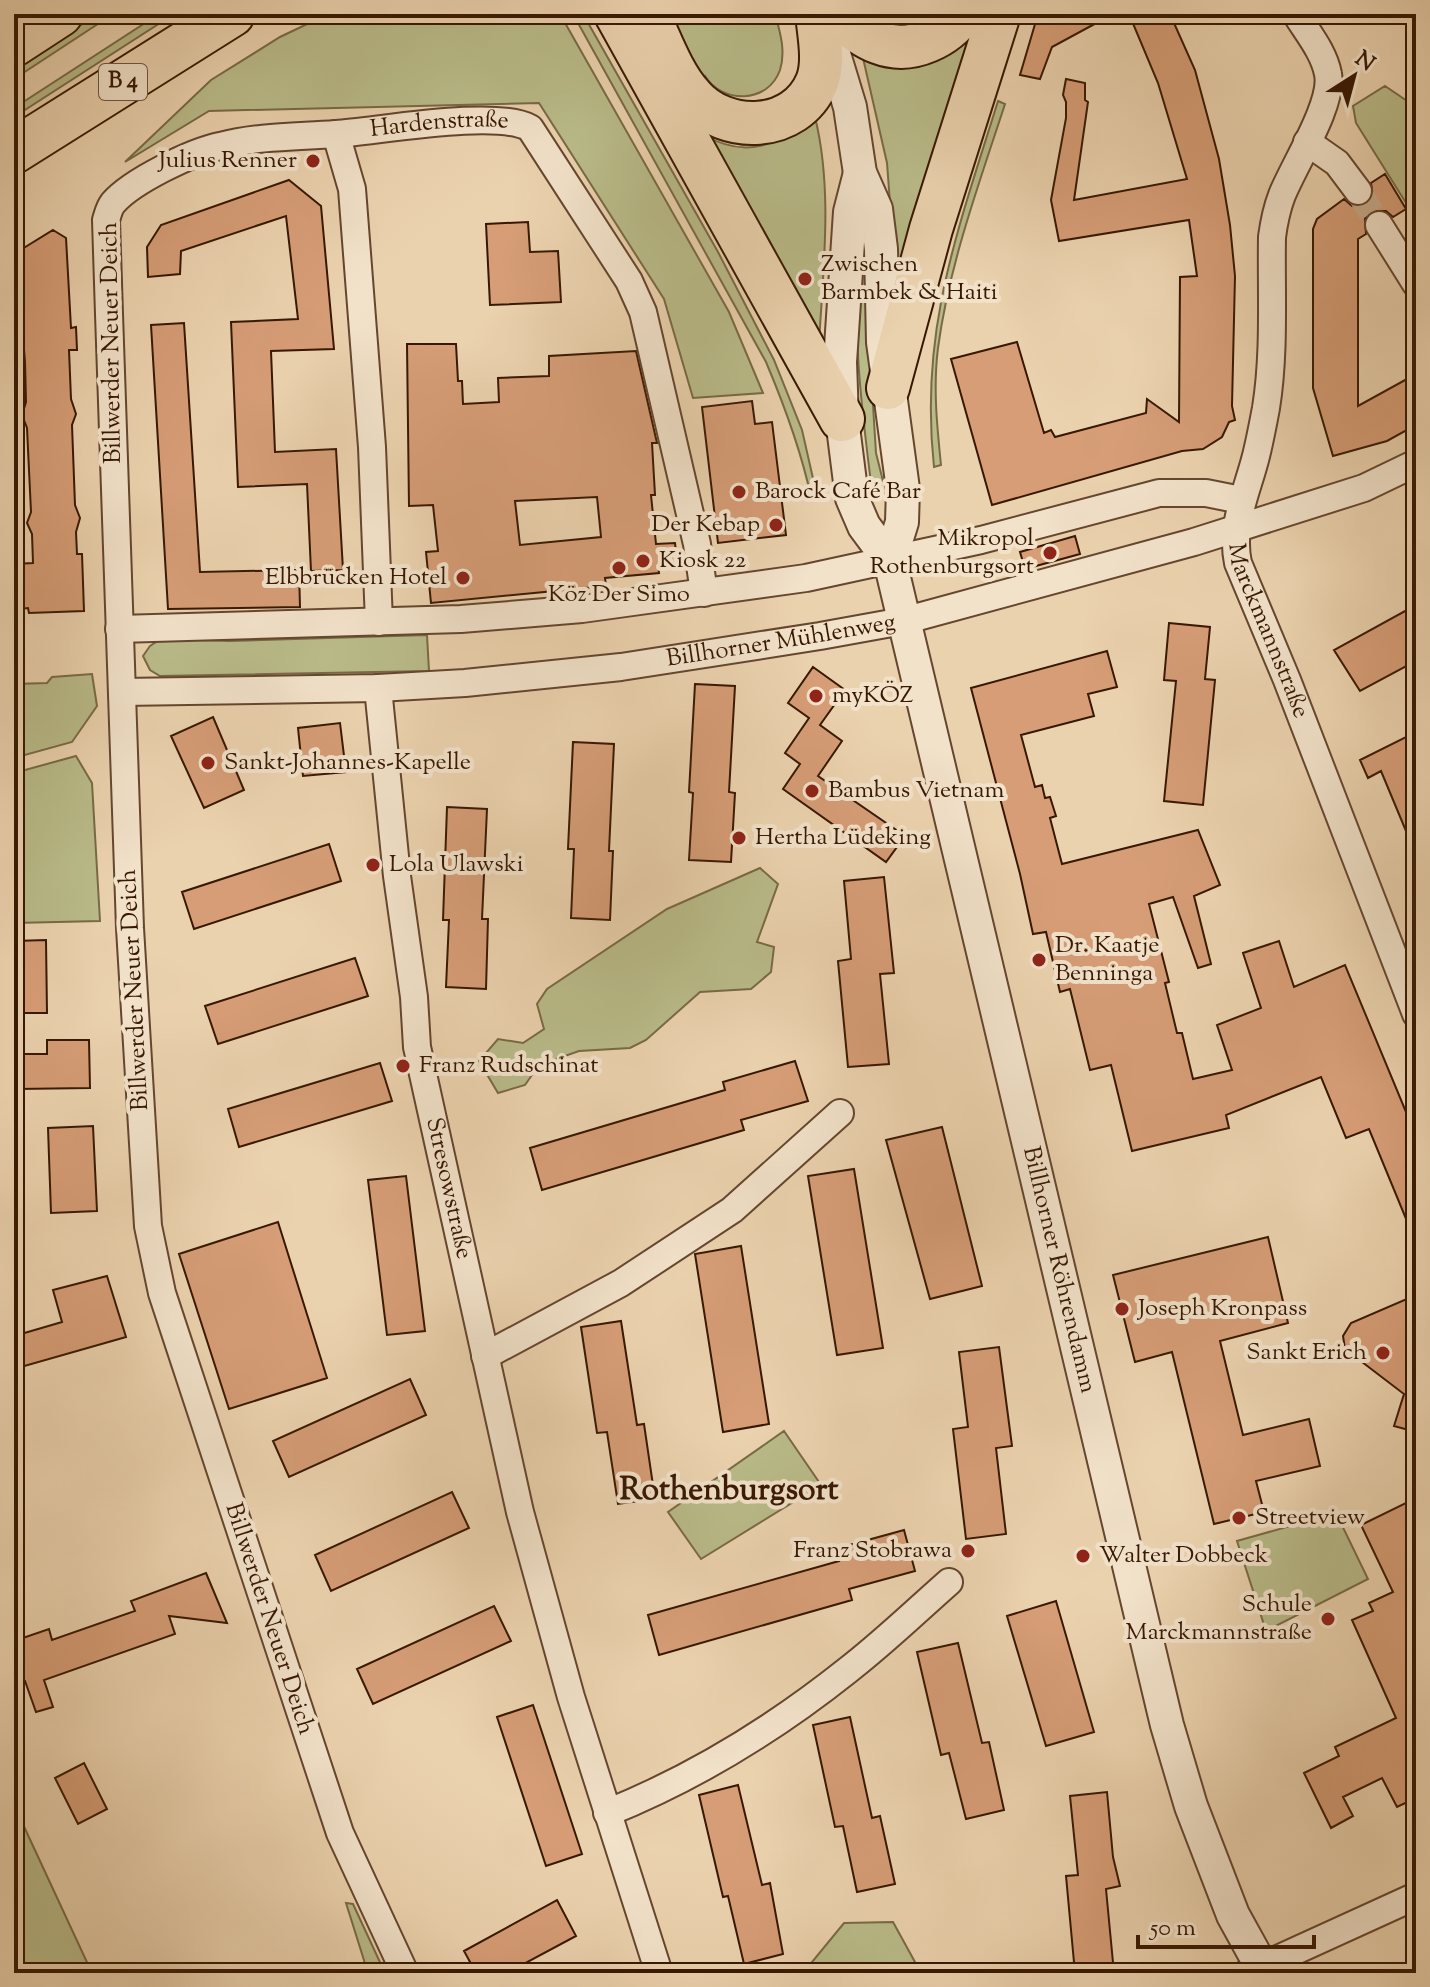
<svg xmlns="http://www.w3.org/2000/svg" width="1430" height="1987" font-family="'Sorts Mill Goudy',serif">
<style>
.green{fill:#b9bb89;stroke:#786a46;stroke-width:2}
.building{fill:#d69d76;stroke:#381803;stroke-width:2;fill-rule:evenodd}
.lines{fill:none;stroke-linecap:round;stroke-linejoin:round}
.minor-tunnel{stroke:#c7ad8c;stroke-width:26;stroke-dasharray:26 13;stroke-linecap:butt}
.minor-casing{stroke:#65462e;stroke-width:30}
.tertiary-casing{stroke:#65462e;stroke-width:36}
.primary-casing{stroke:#381803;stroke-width:46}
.trunk-casing{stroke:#381803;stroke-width:48}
.minor{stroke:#f2e2ca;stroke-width:26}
.tertiary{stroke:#f2e2ca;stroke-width:32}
.primary{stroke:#ebd2ae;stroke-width:42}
.trunk{stroke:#ebd2ae;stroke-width:44}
.poi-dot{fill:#8f2418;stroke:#f2e2ca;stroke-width:3}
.labels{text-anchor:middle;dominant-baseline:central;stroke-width:8;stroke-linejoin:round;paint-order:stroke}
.shield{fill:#f2e2ca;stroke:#70553f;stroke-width:2}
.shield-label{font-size:22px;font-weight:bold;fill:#381803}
.street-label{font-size:24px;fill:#381803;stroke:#f2e2ca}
.poi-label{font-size:24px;fill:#381803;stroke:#f2e2ca;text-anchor:start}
.district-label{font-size:32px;font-weight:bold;fill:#381803;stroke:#f2e2ca}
</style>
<rect width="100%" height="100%" fill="#ebd2ae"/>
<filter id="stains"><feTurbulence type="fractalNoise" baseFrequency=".0025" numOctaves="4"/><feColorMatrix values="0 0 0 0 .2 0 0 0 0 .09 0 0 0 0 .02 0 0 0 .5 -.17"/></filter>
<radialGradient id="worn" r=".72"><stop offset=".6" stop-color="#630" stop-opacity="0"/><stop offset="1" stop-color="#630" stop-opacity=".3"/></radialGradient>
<path class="green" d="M98 14H113L14 79V68Z
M159 14H174L14 117V108Z
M328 14H560L729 312 763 393 693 398 664 299 539 103 209 111 125 162 211 80 280 37Z
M573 14H583L718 252 774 360 802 430 817 496 811 497C801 450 785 407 766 362Z
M665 14H775C780 32 786 51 780 70 768 104 722 104 705 76L697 81Z
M972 35 897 271 895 270 887 163 863 58Z
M1385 86 1416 107V219L1356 123 1353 106Z
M998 101 1005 104C979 184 949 265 938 348 933 387 937 426 941 465L934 467C919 330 958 230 998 101Z
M815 117C833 190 823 269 819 344L704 135C747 160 778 144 815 117Z
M863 244 876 453 883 481 871 483C862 411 849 314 863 244Z
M427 635 429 671 160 676 150 670 143 656 150 646 161 639 229 641Z
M92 674 97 706 72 742 14 758V684L47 683 52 677Z
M76 756 92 783 100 921 14 923V773Z
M760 868 778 884 757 942 774 947 771 972 751 989 700 992 646 1040 630 1048 579 1051 539 1065 525 1085 498 1093 479 1061 498 1039 523 1043 544 1029 537 1004 547 989 667 909Z
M784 1431 821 1485 701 1559 668 1512Z
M1336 1513 1368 1579 1266 1631 1237 1541Z
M14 1805 92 1973H14Z
M346 1903 353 1904 385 1973H368Z
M893 1922 915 1962 902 1973H803L844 1923Z"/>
<path class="building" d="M1038 14H1113L1052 47 1040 79 1020 75Z
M1129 14H1170L1195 70 1219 159 1230 225 1235 276 1232 406 1235 420 1229 422 1222 437 1203 449 1182 451 992 505 951 359 1017 342 1044 433 1051 430 1055 437 1146 413 1147 399 1179 422 1180 277 1197 276 1189 220 1059 241 1051 200 1066 118V102L1063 95 1066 79 1085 83V100L1088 102 1074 200 1187 179 1158 83Z
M1385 174 1406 209 1393 217 1386 211H1371L1365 218 1366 234 1358 239V406L1416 374V425L1387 441 1333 456 1313 388V229L1317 219 1344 199 1352 206 1361 207 1368 203 1373 197 1371 183Z
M289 180 321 206 334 349 271 351 275 452 336 449 343 570 311 571 307 484 238 487 231 322 298 319 286 216 181 251 180 274 148 277 147 247 161 225Z
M528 222 530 252 558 251 561 302 490 305 486 224Z
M53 230 66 238 71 328 76 327 77 350H69L71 399 76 414 72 425 75 505 80 518 76 532 77 554H82L84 611 29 613 28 608 20 609 19 600H14V564L33 563 32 534 27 523 31 512 27 428 22 415 26 402 25 362 20 299 14 302V254Z
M184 323 200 572 299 570 300 607 168 609 151 325Z
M407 344H456L458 381H462L463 404 499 402 498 378 549 376V356L636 351 657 443H652L655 495H651L656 544 675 543 677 561 658 565 659 573 605 578 606 586 431 603 426 552 438 551 433 505 409 506ZM597 497 601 537 520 545 515 501Z
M752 401 755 424 772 422 786 535 718 543 702 407Z
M1075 536 1080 554 1025 569 1020 552Z
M1416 605V661L1360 691 1334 650Z
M1169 623 1210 627 1205 679 1215 680 1203 805 1164 801 1176 681 1164 680Z
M1107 651 1117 687 1088 694 1094 716 1021 735 1035 787 1042 785 1045 798 1050 797 1056 816 1050 818 1062 864 1198 830 1220 885 1194 896 1211 964 1198 968 1173 897 1149 904 1169 982 1165 983 1177 1033H1182L1193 1079 1232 1070 1217 1025 1261 1008 1243 953 1279 941 1294 987 1345 965 1416 1136V1243L1369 1129 1346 1138 1321 1077 1226 1115 1229 1128 1132 1151 1111 1065 1090 1070 1070 989 1060 992 1046 932 1033 934 1020 874 971 688Z
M813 667 845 690 820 725 842 741 818 776 905 836 886 862 783 789 800 764 785 753 809 718 788 703Z
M695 684 735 686 729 792 735 793 731 862 689 860 693 793 689 792Z
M213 717 244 790 204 808 171 736Z
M340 723 346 772 303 776 298 728Z
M1416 732V855L1381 771 1368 778 1360 760Z
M573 742 614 744 609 851H613L610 920 571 918 574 849H568Z
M447 807 487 809 482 919H488L486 989 446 987 449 920H443Z
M329 844 341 881 194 929 182 892Z
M884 877 894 973 880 974 889 1064 848 1067 838 961 851 959 844 881Z
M46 940 47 1013H14V941Z
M355 958 368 996 218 1044 205 1006Z
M47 1040H89L90 1088 17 1089 16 1054H47Z
M795 1061 808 1101 741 1120 744 1130 542 1190 530 1148 725 1090 723 1082Z
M380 1063 392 1101 239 1147 228 1109Z
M93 1126 97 1211 51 1213 48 1128Z
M942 1127 982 1286 930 1299 886 1140Z
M854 1169 883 1348 837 1355 808 1176Z
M406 1176 425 1331 387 1335 368 1180Z
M278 1222 327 1378 229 1409 179 1254Z
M1268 1237 1288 1323 1220 1341 1243 1435 1309 1419 1320 1466 1256 1481 1264 1512 1214 1524 1172 1352 1135 1362 1113 1275Z
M741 1246 769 1424 723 1432 695 1254Z
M107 1276 126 1337 14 1369V1336L62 1322 53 1290Z
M1416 1295V1432L1394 1426 1404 1394 1345 1349 1343 1336 1351 1323Z
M621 1321 637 1425 644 1424 655 1499 618 1504 607 1432 597 1433 581 1327Z
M999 1347 1012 1446 996 1448 1006 1534 966 1539 953 1429 968 1427 959 1352Z
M410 1379 426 1415 289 1477 273 1441Z
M452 1492 469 1528 331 1591 315 1555Z
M1416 1498V1798L1397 1807 1382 1778 1343 1797 1353 1816 1331 1828 1304 1773 1339 1756 1335 1747 1396 1718 1352 1620 1373 1611 1369 1603 1393 1592 1361 1525Z
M904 1530 915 1571 849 1589 852 1600 659 1655 648 1615 839 1561 835 1549Z
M206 1573 227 1623 169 1616 175 1634 44 1680 53 1707 36 1712 25 1681 14 1686V1641L49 1629 52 1640 135 1611 131 1601Z
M1056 1601 1094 1732 1046 1746 1007 1616Z
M494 1606 511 1641 373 1704 357 1669Z
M958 1643 982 1743 989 1742 1004 1810 966 1819 949 1753 941 1755 917 1652Z
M533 1705 582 1854 546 1866 497 1717Z
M850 1717 872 1818 880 1816 895 1884 857 1892 843 1826 835 1827 813 1725Z
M84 1763 107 1809 78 1824 55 1778Z
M738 1785 762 1885 770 1883 783 1954 744 1964 728 1896 723 1897 699 1795Z
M1107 1792 1113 1857 1120 1886 1106 1889 1114 1973H1075L1066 1876 1078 1875 1070 1796Z
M557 1900 576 1936 507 1973H476L464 1951Z"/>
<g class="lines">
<path class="minor-tunnel" d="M1358 191 1379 225"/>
<g class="minor-casing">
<g id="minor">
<path id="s1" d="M1296 14C1307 32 1324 52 1328 74 1334 103 1294 165 1282 195 1277 208 1274 222 1272 237 1271 293 1275 352 1266 408 1263 424 1260 440 1256 456 1247 492 1230 525 1238 563L1287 680 1416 1014"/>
<path d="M336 134 352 189 372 447 379 622"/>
<path d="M1307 142 1337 163 1358 191"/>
<path d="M1379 225 1416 284"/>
<path d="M119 629 461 619 582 609 806 578 981 540 1159 493H1206L1241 500"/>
<path id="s2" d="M378 688 397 876 414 997 417 1047 520 1512 571 1697 659 1973"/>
<path id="s3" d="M122 692 378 688 465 683 621 667 820 636 903 621 1194 542 1364 488 1416 463"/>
<path d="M485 1356 621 1283 732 1210 840 1113"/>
<path d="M607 1813C694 1778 774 1729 848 1670 883 1643 915 1612 949 1582"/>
<path id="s4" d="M405 1973 340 1833 162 1293 148 1226 130 928 109 314 106 220C108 214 109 208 113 203 132 181 192 152 220 146 260 136 296 137 336 134 379 131 496 109 530 128L629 281 643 312 697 544 704 593"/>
<path d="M1247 1973 1416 1896"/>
</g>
</g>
<g class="tertiary-casing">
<g id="tertiary">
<path d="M827 31 850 107 860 173 876 209 881 249 883 342 903 489 902 522 890 561"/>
<path id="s5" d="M860 173 850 212 840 362 842 419 852 498 864 526 890 561 1167 1725 1191 1806 1233 1915 1265 1973"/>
</g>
</g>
<g class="primary-casing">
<path id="primary" d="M648 14C661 41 672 74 692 96 725 135 796 133 817 82 825 62 819 35 817 14
M836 14C863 38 891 57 928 41 942 35 953 27 962 14
M888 388 931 229 999 14"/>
</g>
<g class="trunk-casing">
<path id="trunk" d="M617 14 842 419
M14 44 60 14
M14 151 232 14"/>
</g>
<use href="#minor" class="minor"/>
<use href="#tertiary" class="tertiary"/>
<use href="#primary" class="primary"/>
<use href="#trunk" class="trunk"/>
</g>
<g class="poi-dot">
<circle cx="313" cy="161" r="8"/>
<circle cx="805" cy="279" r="8"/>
<circle cx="739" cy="492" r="8"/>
<circle cx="776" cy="525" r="8"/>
<circle cx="1050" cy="553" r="8"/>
<circle cx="643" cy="561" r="8"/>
<circle cx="619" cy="568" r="8"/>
<circle cx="463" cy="578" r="8"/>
<circle cx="816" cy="696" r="8"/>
<circle cx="208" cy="763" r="8"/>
<circle cx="812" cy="791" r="8"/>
<circle cx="739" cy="838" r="8"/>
<circle cx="373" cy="865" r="8"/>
<circle cx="1039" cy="960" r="8"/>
<circle cx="403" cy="1066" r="8"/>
<circle cx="1122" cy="1309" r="8"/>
<circle cx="1383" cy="1353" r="8"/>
<circle cx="1239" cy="1518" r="8"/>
<circle cx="968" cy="1551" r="8"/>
<circle cx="1083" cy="1556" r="8"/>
<circle cx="1328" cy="1619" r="8"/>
</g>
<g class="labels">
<rect class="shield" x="99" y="64" width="48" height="36" rx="6"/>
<g class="shield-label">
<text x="123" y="82">B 4</text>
</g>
<g class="street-label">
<text stroke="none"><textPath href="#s4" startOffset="2160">Hardenstraße</textPath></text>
<text transform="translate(112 343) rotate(-91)">Billwerder Neuer Deich</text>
<text stroke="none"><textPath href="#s1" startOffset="646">Marckmannstraße</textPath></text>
<text stroke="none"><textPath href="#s3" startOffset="662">Billhorner Mühlenweg</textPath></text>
<text transform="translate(135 990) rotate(-93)">Billwerder Neuer Deich</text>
<text stroke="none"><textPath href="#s2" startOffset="506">Stresowstraße</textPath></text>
<text stroke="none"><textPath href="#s5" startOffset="1130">Billhorner Röhrendamm</textPath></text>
<text transform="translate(269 1619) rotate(72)">Billwerder Neuer Deich</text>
</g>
<g class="poi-label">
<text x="297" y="161" text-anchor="end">Julius Renner</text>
<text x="821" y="265">Zwischen<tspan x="821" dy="28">Barmbek &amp; Haiti</tspan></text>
<text x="755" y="492">Barock Café Bar</text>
<text x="760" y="525" text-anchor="end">Der Kebap</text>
<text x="1034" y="539" text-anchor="end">Mikropol<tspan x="1034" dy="28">Rothenburgsort</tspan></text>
<text x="659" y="561">Kiosk 22</text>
<text x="447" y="578" text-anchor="end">Elbbrücken Hotel</text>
<text x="619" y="595" text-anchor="middle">Köz Der Simo</text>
<text x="832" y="696">myKÖZ</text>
<text x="224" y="763">Sankt-Johannes-Kapelle</text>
<text x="828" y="791">Bambus Vietnam</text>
<text x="755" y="838">Hertha Lüdeking</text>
<text x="389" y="865">Lola Ulawski</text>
<text x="1055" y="946">Dr. Kaatje<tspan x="1055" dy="28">Benninga</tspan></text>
<text x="419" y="1066">Franz Rudschinat</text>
<text x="1138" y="1309">Joseph Kronpass</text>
<text x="1367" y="1353" text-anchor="end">Sankt Erich</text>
<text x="1255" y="1518">Streetview</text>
<text x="952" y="1551" text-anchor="end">Franz Stobrawa</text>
<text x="1099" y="1556">Walter Dobbeck</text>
<text x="1312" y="1605" text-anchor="end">Schule<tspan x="1312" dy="28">Marckmannstraße</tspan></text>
</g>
<g class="district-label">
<text x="729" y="1491">Rothenburgsort</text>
</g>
</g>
<rect width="1430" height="1987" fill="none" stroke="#ebd2ae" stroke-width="48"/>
<rect x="16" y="16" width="1398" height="1955" fill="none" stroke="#381803" stroke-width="4"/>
<rect x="24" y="24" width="1382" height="1939" fill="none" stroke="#381803" stroke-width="2"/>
<g transform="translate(1354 76) rotate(36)" stroke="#f2e2ca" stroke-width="6" paint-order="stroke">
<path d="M0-6L14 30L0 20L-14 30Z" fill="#381803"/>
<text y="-12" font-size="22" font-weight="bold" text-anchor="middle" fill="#381803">N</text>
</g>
<path d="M1138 1935v12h176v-12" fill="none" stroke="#381803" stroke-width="4"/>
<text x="1150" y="1935" font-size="24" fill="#381803" stroke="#f2e2ca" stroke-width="6" paint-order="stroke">50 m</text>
<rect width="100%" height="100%" filter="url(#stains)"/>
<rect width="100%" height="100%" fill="url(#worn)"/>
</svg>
